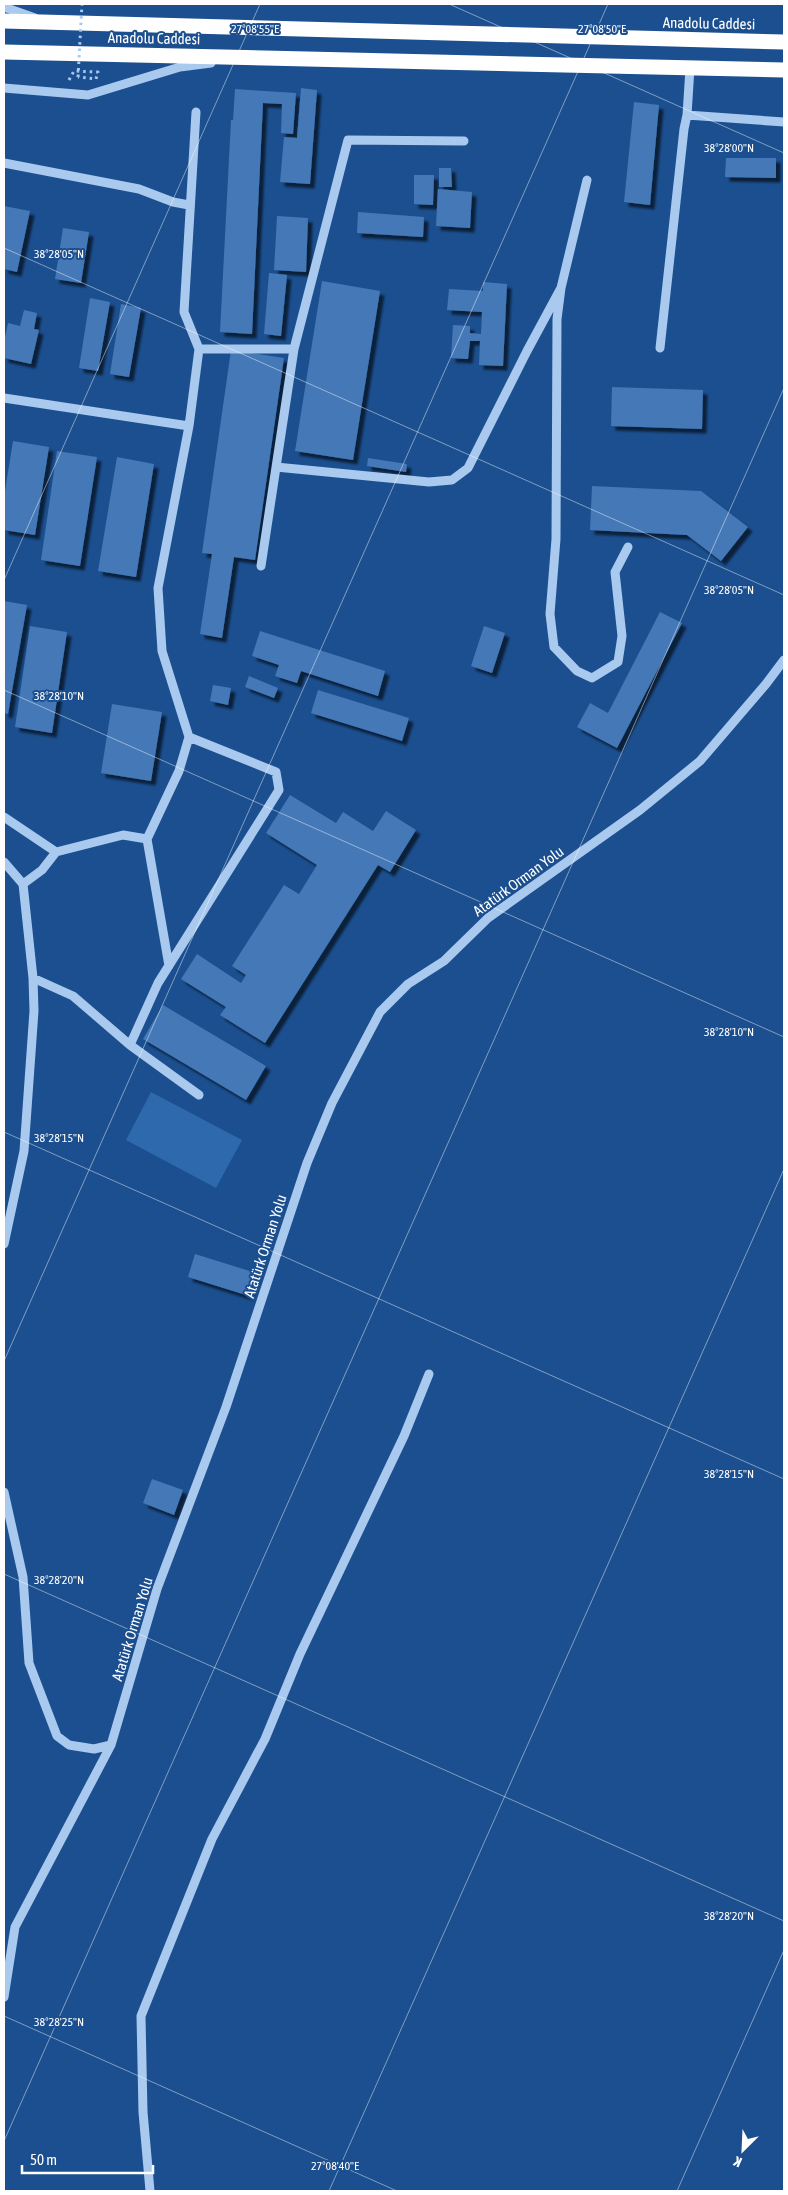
<svg xmlns="http://www.w3.org/2000/svg" width="788" height="2195" font-family="'Asap Condensed',sans-serif">
<style>
.green{fill:#2e69ad}
.building{fill:#4478b7;filter:url(#shadow)}
.lines{fill:none;stroke-linecap:round;stroke-linejoin:round}
.path{stroke:#a9c9ee;stroke-width:3;stroke-dasharray:2.5 4;stroke-linecap:butt}
.minor{stroke:#a9c9ee;stroke-width:9}
.highway{stroke:#fff;stroke-width:15}
.path-bridge{stroke:#a9c9ee;stroke-width:3;stroke-dasharray:2.5 4;stroke-linecap:butt}
.ticks{fill:none;stroke:#fff;stroke-width:1;stroke-opacity:0.45}
.labels{text-anchor:middle;dominant-baseline:central;stroke-width:4;stroke-linejoin:round;paint-order:stroke}
.street-label{font-size:15px;fill:#fff;stroke:#1b4f8f}
.ticks-label{font-size:12px;text-anchor:middle;fill:#fff;stroke:#1b4f8f;stroke-width:4;stroke-linejoin:round;paint-order:stroke}
</style>
<defs>
<filter id="shadow"><feDropShadow dx="4.5" dy="4.5" stdDeviation="1" flood-color="#0009"/></filter>
</defs>
<rect width="100%" height="100%" fill="#1b4f8f"/>
<path class="green" d="M151 1092 242 1140 216 1188 126 1140Z"/>
<path class="building" d="M301 88 317 90 310 184 280 182 284 137 297 138Z
M235 89 296 93 293 134 281 133 282 104 263 103 252 334 220 332 231 120H233Z
M634 102 659 105 650 205 624 202Z
M726 158H776V178L725 177Z
M439 168H451L452 187H439Z
M414 175H434L433 205 414 204Z
M438 189 472 192 470 228 436 226Z
M4 206 30 211 17 272 4 269Z
M358 212 424 217 423 237 357 233Z
M277 216 308 218 306 272 274 270Z
M63 228 89 232 81 283 55 279Z
M269 273 287 275 281 336 264 334Z
M322 281 380 291 353 460 295 451Z
M483 282 507 284 503 366 479 365 480 341H470L468 359 451 358 453 325 470 326V333L481 334 482 312 447 310 449 289 483 291Z
M90 298 110 302 98 371 79 368Z
M121 304 141 308 129 377 110 374Z
M24 310 37 313 34 329 39 330 31 364 4 358V342L8 323 20 326Z
M231 350 284 358 255 560 234 557 222 638 200 634 212 554 202 553Z
M612 387 703 390 702 429 611 426Z
M13 441 49 447 35 535 4 530V497Z
M57 451 97 457 80 566 41 560Z
M117 457 154 464 136 577 98 571Z
M368 458 407 464 406 472 367 466Z
M592 486 701 491 748 527 721 561 687 535 590 530Z
M4 601 27 605 8 714 4 713Z
M660 612 682 623 617 748 577 727 590 703 608 713Z
M30 626 67 632 52 733 15 727Z
M484 626 505 633 492 673 471 666Z
M260 631 385 671 378 696 301 671 297 683 275 676 279 665 252 656Z
M249 676 278 688 274 698 245 687Z
M213 685 231 688 228 705 210 701Z
M318 690 409 718 402 741 311 713Z
M112 704 162 712 151 781 101 773Z
M290 795 336 823 343 812 373 831 386 811 416 830 390 872 378 865 265 1043 220 1015 226 1007 181 979 197 954 241 983 246 975 232 966 284 885 299 894 317 865 266 833Z
M163 1005 266 1066 246 1100 143 1039Z
M195 1254 256 1273 249 1296 188 1277Z
M152 1479 183 1490 174 1515 143 1503Z"/>
<g class="lines">
<path class="path" d="M69 80 74 71 98 72 96 79 78 77"/>
<path class="minor" d="M4 7 35 18
M4 88 88 95 180 67 211 63
M687 115 690 68
M4 163 139 189 173 202 189 205
M561 288 557 319 556 539 550 614 554 647 577 671 592 678 618 662 622 636 615 572 628 547
M660 348 684 129 687 115 784 122
M199 349H294L348 140 464 141
M4 398 189 426
M276 467 429 482 452 480 468 468 527 351 561 288 587 180
M261 566 294 349
M4 817 56 852
M147 839 169 966
M4 862 23 884
M33 978 73 996 130 1045 199 1095
M130 1045 158 983 279 790 276 772 189 737
M4 1244 24 1151 34 1011 33 978 23 884 42 870 56 852 123 835 147 839 179 771 189 737 162 651 158 588 189 426 199 349 184 312 196 112
M4 1492 23 1577 29 1663 57 1736 69 1745 94 1749 111 1745
M4 1997 15 1927 111 1745 157 1589 226 1407 307 1163 332 1103 380 1012 408 984 444 961 488 918 640 810 700 761 766 684 784 660
M150 2191 143 2112 141 2016 212 1839 265 1739 300 1654 404 1436 429 1374"/>
<path class="highway" d="M4 21 784 42
M4 52 784 70"/>
<path class="path-bridge" d="M78 77 82 4"/>
</g>
<path class="ticks" d="M449 4 784 153M4 248 784 595M4 580 260 4M4 690 784 1037M4 1132 784 1479M4 1361 608 4M4 1574 784 1921M4 2016 397 2191M4 2141 784 388M329 2191 784 1169M677 2191 784 1950"/>
<g class="labels">
<g class="street-label">
<text transform="translate(709 23) rotate(1)">Anadolu Caddesi</text>
<text transform="translate(154 38) rotate(1)">Anadolu Caddesi</text>
<text transform="translate(518 881) rotate(-36)">Atatürk Orman Yolu</text>
<text transform="translate(265 1246) rotate(-72)">Atatürk Orman Yolu</text>
<text transform="translate(132 1629) rotate(-73)">Atatürk Orman Yolu</text>
</g>
</g>
<g class="ticks-label">
<text x="255" y="33">27°08'55"E</text>
<text x="602" y="33">27°08'50"E</text>
<text x="729" y="152">38°28'00"N</text>
<text x="59" y="258">38°28'05"N</text>
<text x="729" y="594">38°28'05"N</text>
<text x="59" y="700">38°28'10"N</text>
<text x="729" y="1036">38°28'10"N</text>
<text x="59" y="1142">38°28'15"N</text>
<text x="729" y="1478">38°28'15"N</text>
<text x="59" y="1584">38°28'20"N</text>
<text x="729" y="1920">38°28'20"N</text>
<text x="59" y="2026">38°28'25"N</text>
<text x="335" y="2170">27°08'40"E</text>
</g>
<rect width="788" height="2195" fill="none" stroke="#ffffff" stroke-width="10"/>
<g transform="translate(743 2150) rotate(204)" stroke="#1b4f8f" stroke-width="4" paint-order="stroke">
<path d="M0-4L9 19L0 12L-9 19Z" fill="#ffffff"/>
<text y="-8" font-size="14" font-weight="bold" text-anchor="middle" fill="#ffffff">K</text>
</g>
<path d="M22 2165v8h131v-8" fill="none" stroke="#ffffff" stroke-width="2.5"/>
<text x="30" y="2165" font-size="15" fill="#ffffff" stroke="#1b4f8f" stroke-width="4" paint-order="stroke">50 m</text>
</svg>
